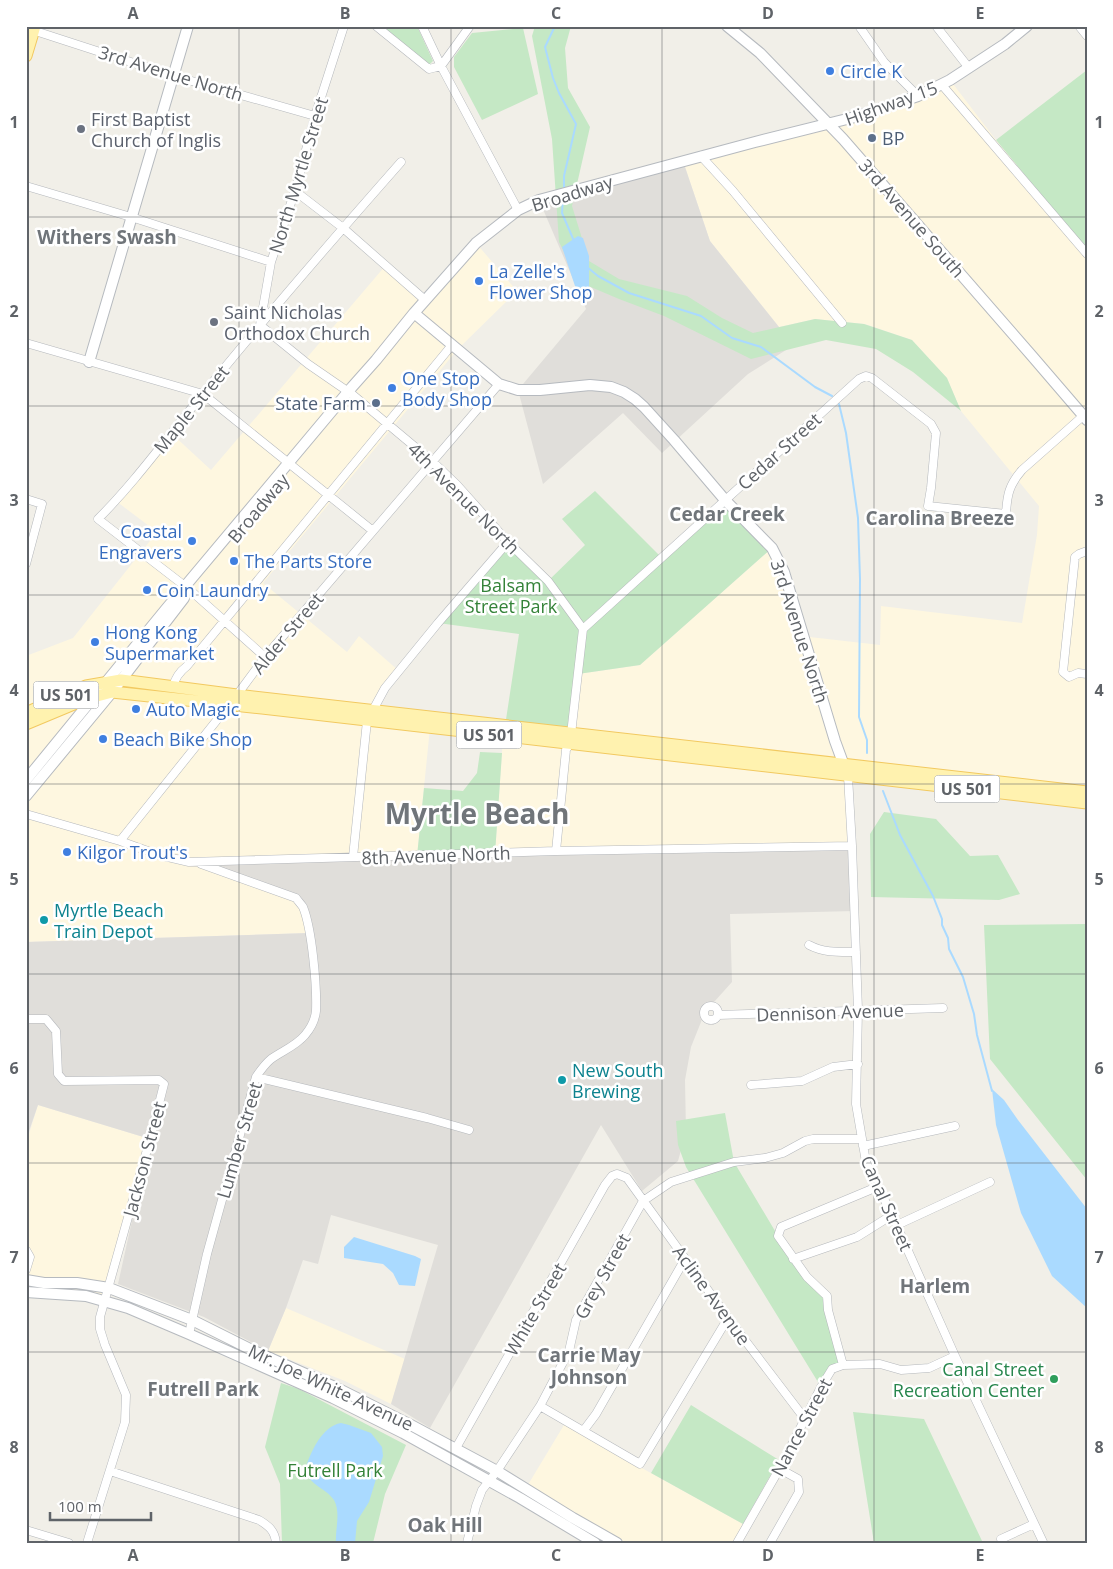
<svg xmlns="http://www.w3.org/2000/svg" width="1113" height="1569" font-family="'Open Sans',sans-serif">
<style>
.commercial{fill:#fef7e0}
.industrial{fill:#e0deda}
.green{fill:#c5e8c5}
.water{fill:#aadaff}
.lines{fill:none;stroke-linecap:round;stroke-linejoin:round}
.stream{stroke:#aadaff;stroke-width:2}
.street-casing{stroke:#b5b8bc;stroke-width:9}
.secondary-casing{stroke:#b6babf;stroke-width:12}
.primary-casing{stroke:#f2c960;stroke-width:13}
.street{stroke:#fff;stroke-width:8}
.secondary{stroke:#fff;stroke-width:10}
.primary{stroke:#fff2af;stroke-width:11}
.grid{fill:none;stroke:#5f6368;stroke-width:1;stroke-opacity:0.55}
.shop-dot{fill:#3f7fe0;stroke:#fff;stroke-width:2}
.worship-dot{fill:#6b7280;stroke:#fff;stroke-width:2}
.service-dot{fill:#5c6f8a;stroke:#fff;stroke-width:2}
.culture-dot{fill:#0f9aa8;stroke:#fff;stroke-width:2}
.leisure-dot{fill:#2e9e5b;stroke:#fff;stroke-width:2}
.labels{text-anchor:middle;dominant-baseline:central;stroke-width:5;stroke-linejoin:round;paint-order:stroke}
.shield{fill:#fff;stroke:#8f9295;stroke-width:1}
.shield-label{font-size:16px;font-weight:bold;fill:#5f6368}
.shop-label{font-size:18px;fill:#366cbe;stroke:#fff;text-anchor:start}
.street-label{font-size:18px;fill:#5f6368;stroke:#fff}
.worship-label{font-size:18px;fill:#5b616d;stroke:#fff;text-anchor:start}
.service-label{font-size:18px;fill:#4e5e75;stroke:#fff;text-anchor:start}
.park-label{font-size:18px;fill:#348238;stroke:#fff}
.culture-label{font-size:18px;fill:#0d838f;stroke:#fff;text-anchor:start}
.leisure-label{font-size:18px;fill:#27864d;stroke:#fff;text-anchor:end}
.neighbourhood-label{font-size:19px;font-weight:bold;fill:#70757a;stroke:#fff}
.town-label{font-size:28px;font-weight:bold;fill:#70757a;stroke:#fff}
.neatline{fill:none;stroke:#5f6368;stroke-width:2}
.grid-label{font-size:16px;text-anchor:middle;font-weight:bold;fill:#5f6368}
</style>
<rect width="100%" height="100%" fill="#f1efe8"/>
<path class="commercial" d="M950 80 996 140 1087 250V803L848 776 853 846 495 854 503 737 578 674 640 665 772 548 801 636 880 645 881 606 1022 623 1037 535 1039 506 961 411 947 378 912 340 865 324 815 319 779 327 710 241 683 161 827 124Z
M476 243 517 291 458 349 263 583 347 652 359 636 399 671 367 720 430 728 417 856 296 898 309 933 26 942V656L73 638 157 532 116 501 171 433 211 470 386 265 426 300Z
M38 1105 150 1139 105 1301 26 1292V1133L29 1134Z
M286 1308 405 1359 391 1404 345 1381 268 1351Z
M564 1425 743 1524 733 1543H595L520 1498Z"/>
<path class="industrial" d="M683 161 710 241 779 327 786 350 748 374 662 453 623 413 543 484 518 390 586 309 539 200Z
M852 846 855 911 730 914 732 982 705 1012 691 1047 685 1080 686 1132 678 1161 642 1191 601 1125 430 1428 391 1404 438 1245 331 1215 318 1264 303 1260 286 1308 268 1351 204 1317 118 1284 150 1139 38 1105 28 1134 26 1133V942L309 933 296 898 197 863Z"/>
<path class="green" d="M381 26H417L433 61 429 65Z
M535 26H571L565 48 568 88 590 127 572 206 589 261 619 279 687 296 722 318 753 333 815 319 864 324 912 340 947 378 961 411 913 372 876 349 826 340 751 359 664 316 619 299 579 282 559 242 552 139 532 36Z
M523 28 538 94 482 120 454 67V57L472 33Z
M1087 70V250L996 140Z
M595 491 662 558 725 500 772 548 640 665 578 674 571 732 505 726 519 634 438 623 508 542 548 581 585 545 562 519Z
M480 752 502 753 495 854 417 856 424 788 463 791 477 773Z
M884 812 936 819 970 856 998 855 1020 894 999 900 871 897 870 834Z
M1087 924V1180L990 1059 984 925Z
M725 1113 734 1162 778 1236 827 1296 843 1365 827 1374 821 1387 686 1167 678 1145 676 1121Z
M281 1383 299 1389 406 1445 385 1494 373 1543H282L280 1484 265 1447Z
M691 1405 779 1460 743 1524 651 1473Z
M853 1412 924 1419 983 1543H874Z"/>
<path class="water" d="M578 236 583 238 589 256V289L586 291H580L575 286 562 247Z
M992 1089 1004 1100 1018 1120 1087 1209V1308L1052 1276 1021 1213 996 1125Z
M354 1237 415 1256 421 1259 415 1286 399 1285 393 1273 383 1264 344 1258V1247Z
M341 1423 349 1425 371 1433 382 1447 383 1456 369 1502 357 1521 355 1543H336C335 1529 341 1513 334 1500 325 1487 311 1487 305 1470 310 1453 322 1426 341 1423Z"/>
<g class="lines">
<path class="stream" d="M555 26 545 47 553 78 559 93 576 124 564 176V189
M563 198 562 213 574 241
M587 267 598 276 629 293 701 316 732 338 761 347 815 387 832 396
M839 404 846 433 858 518 860 579 859 717 867 740V753
M883 791 900 835 933 896 942 919V925L948 938 949 949 963 977 971 1004 974 1014 977 1035 992 1091"/>
<g class="street-casing">
<path id="street" d="M344 26 315 116 295 191 271 262 260 325 308 364 353 395 433 462 457 485 508 542 548 581 583 629
M376 26 429 69 441 66 470 26
M422 26 441 66 518 210
M859 26 884 62 918 96
M936 26 969 68
M1079 26 1087 36
M26 28 174 76 315 116
M942 85 1087 254
M701 156 733 191 842 323
M26 186 131 217 271 262
M295 191 343 228 425 300
M26 343 203 394 373 531
M26 499 42 504 26 564
M1087 551 1079 554 1075 557 1063 672 1069 677 1078 673 1087 674
M265 657 190 590 98 519C136 481 168 436 203 394 267 315 334 238 401 162
M173 687C175 678 179 672 187 666L452 345
M848 776 852 846 858 1010 856 1104 866 1162 892 1215 955 1356 1043 1542
M26 814 120 841 159 855 189 862 556 851 852 846
M120 841 237 695 265 657 499 384
M556 851 566 750 570 743 583 629 859 379 866 376 872 378 931 424 936 433 931 488 928 506 1006 514C1007 495 1009 485 1022 470L1083 416
M353 857 367 721 385 688 438 623 508 542
M809 945C824 953 839 952 856 952
M704 1013a7 7 0 1 1 14 0a7 7 0 1 1-14 0Z
M718 1015 943 1008
M26 1019H46L56 1031 58 1074 64 1081 159 1080 164 1084 150 1139 100 1317V1329L105 1345 126 1395 125 1422 87 1543
M256 1077 427 1118 469 1130
M751 1085 802 1081 833 1067 858 1064
M863 1146 955 1126
M897 1225 990 1182
M26 1250 30 1257 26 1270
M793 1259 857 1237 892 1215
M189 1334 207 1254 256 1077C260 1071 265 1064 271 1059 282 1051 296 1046 305 1035 311 1028 315 1020 316 1011 317 986 312 929 303 907 301 904 298 901 296 898L201 864
M843 1365 828 1310 827 1296 807 1277 778 1236 781 1227 877 1187
M540 1406 640 1464 728 1318
M584 1430 596 1414 685 1259
M456 1448 605 1185 612 1176 617 1174 627 1178 728 1318 805 1419
M110 1471 259 1520C269 1526 275 1531 276 1543
M26 1530 69 1543
M1001 1539 1034 1524
M467 1543 476 1506 482 1490 497 1471 540 1406 569 1351 576 1320 643 1201 671 1182 734 1162 765 1158 783 1153 805 1141 813 1139H862
M737 1543 781 1466 821 1387 832 1369 843 1365 880 1364 901 1370 929 1368 955 1356
M770 1543 799 1492 798 1479 780 1469"/>
</g>
<g class="secondary-casing">
<path id="secondary" d="M727 26 760 53 843 139 1032 356 1087 420
M414 313 499 384 518 390H540L590 385 611 387 624 392 635 399 644 407 674 440 725 500 772 548 784 572 835 741 846 771
M89 362 188 26
M26 780 166 609 352 387 376 360 414 313 476 243 518 210 539 200 755 142 855 117 918 96 950 80 1005 44 1027 26
M26 796 112 692 184 598
M26 1280 44 1283H77L109 1288 192 1320 252 1350 337 1388 409 1424 497 1471 573 1518 617 1543
M26 1292 86 1296 128 1308 189 1334 333 1398 403 1433 520 1498 595 1543"/>
</g>
<g class="primary-casing">
<path id="primary" d="M26 56 35 26
M26 713 86 686 121 680 237 695 1087 792
M26 724 86 699 112 692 262 708 1087 803"/>
</g>
<use href="#street" class="street"/>
<use href="#secondary" class="secondary"/>
<use href="#primary" class="primary"/>
</g>
<path class="grid" d="M239 26V1543M451 26V1543M662 26V1543M874 26V1543M26 217H1087M26 406H1087M26 595H1087M26 784H1087M26 974H1087M26 1163H1087M26 1352H1087"/>
<g class="shop-dot">
<circle cx="830" cy="71" r="5"/>
<circle cx="479" cy="281" r="5"/>
<circle cx="392" cy="388" r="5"/>
<circle cx="192" cy="541" r="5"/>
<circle cx="234" cy="561" r="5"/>
<circle cx="147" cy="590" r="5"/>
<circle cx="95" cy="642" r="5"/>
<circle cx="136" cy="709" r="5"/>
<circle cx="103" cy="739" r="5"/>
<circle cx="67" cy="852" r="5"/>
</g>
<g class="worship-dot">
<circle cx="81" cy="129" r="5"/>
<circle cx="214" cy="322" r="5"/>
</g>
<g class="service-dot">
<circle cx="872" cy="138" r="5"/>
<circle cx="376" cy="403" r="5"/>
</g>
<g class="culture-dot">
<circle cx="44" cy="920" r="5"/>
<circle cx="562" cy="1080" r="5"/>
</g>
<circle class="leisure-dot" cx="1054" cy="1379" r="5"/>
<g class="labels">
<g class="shield">
<rect x="33.5" y="681.5" width="65" height="27" rx="4"/>
<rect x="456.5" y="721.5" width="65" height="27" rx="4"/>
<rect x="934.5" y="775.5" width="65" height="27" rx="4"/>
</g>
<g class="shield-label">
<text x="66" y="695">US 501</text>
<text x="489" y="735">US 501</text>
<text x="967" y="789">US 501</text>
</g>
<g class="shop-label">
<text x="840" y="71">Circle K</text>
<text x="489" y="271">La Zelle's<tspan x="489" dy="21">Flower Shop</tspan></text>
<text x="402" y="378">One Stop<tspan x="402" dy="21">Body Shop</tspan></text>
<text x="182" y="531" text-anchor="end">Coastal<tspan x="182" dy="21">Engravers</tspan></text>
<text x="244" y="561">The Parts Store</text>
<text x="157" y="590">Coin Laundry</text>
<text x="105" y="632">Hong Kong<tspan x="105" dy="21">Supermarket</tspan></text>
<text x="146" y="709">Auto Magic</text>
<text x="113" y="739">Beach Bike Shop</text>
<text x="77" y="852">Kilgor Trout's</text>
</g>
<g class="street-label">
<text transform="translate(171 73) rotate(17)">3rd Avenue North</text>
<text transform="translate(891 103) rotate(-20)">Highway 15</text>
<text transform="translate(298 175) rotate(-73)">North Myrtle Street</text>
<text transform="translate(572 193) rotate(-17)">Broadway</text>
<text transform="translate(912 218) rotate(49)">3rd Avenue South</text>
<text transform="translate(191 409) rotate(-51)">Maple Street</text>
<text transform="translate(779 451) rotate(-42)">Cedar Street</text>
<text transform="translate(464 498) rotate(45)">4th Avenue North</text>
<text transform="translate(258 508) rotate(-50)">Broadway</text>
<text transform="translate(800 631) rotate(72)">3rd Avenue North</text>
<text transform="translate(287 633) rotate(-50)">Alder Street</text>
<text transform="translate(436 855) rotate(-2)">8th Avenue North</text>
<text transform="translate(830 1012) rotate(-2)">Dennison Avenue</text>
<text transform="translate(239 1140) rotate(-74)">Lumber Street</text>
<text transform="translate(144 1159) rotate(-75)">Jackson Street</text>
<text transform="translate(887 1203) rotate(66)">Canal Street</text>
<text transform="translate(602 1276) rotate(-61)">Grey Street</text>
<text transform="translate(712 1295) rotate(54)">Acline Avenue</text>
<text transform="translate(535 1309) rotate(-60)">White Street</text>
<text transform="translate(331 1387) rotate(25)">Mr. Joe White Avenue</text>
<text transform="translate(801 1427) rotate(-62)">Nance Street</text>
</g>
<g class="worship-label">
<text x="91" y="119">First Baptist<tspan x="91" dy="21">Church of Inglis</tspan></text>
<text x="224" y="312">Saint Nicholas<tspan x="224" dy="21">Orthodox Church</tspan></text>
</g>
<g class="service-label">
<text x="882" y="138">BP</text>
<text x="366" y="403" text-anchor="end">State Farm</text>
</g>
<g class="park-label">
<text x="511" y="585">Balsam<tspan x="511" dy="21">Street Park</tspan></text>
<text x="335" y="1470">Futrell Park</text>
</g>
<g class="culture-label">
<text x="54" y="910">Myrtle Beach<tspan x="54" dy="21">Train Depot</tspan></text>
<text x="572" y="1070">New South<tspan x="572" dy="21">Brewing</tspan></text>
</g>
<g class="leisure-label">
<text x="1044" y="1369">Canal Street<tspan x="1044" dy="21">Recreation Center</tspan></text>
</g>
<g class="neighbourhood-label">
<text x="107" y="237">Withers Swash</text>
<text x="727" y="514">Cedar Creek</text>
<text x="940" y="518">Carolina Breeze</text>
<text x="935" y="1286">Harlem</text>
<text x="589" y="1355">Carrie May<tspan x="589" dy="22">Johnson</tspan></text>
<text x="203" y="1389">Futrell Park</text>
<text x="445" y="1525">Oak Hill</text>
</g>
<g class="town-label">
<text x="477" y="813">Myrtle Beach</text>
</g>
</g>
<rect width="1113" height="1569" fill="none" stroke="#ffffff" stroke-width="55"/>
<path d="M50 1512v8h101v-8" fill="none" stroke="#5f6368" stroke-width="2.5"/>
<text x="58" y="1512" font-size="15" fill="#5f6368" stroke="#ffffff" stroke-width="4" paint-order="stroke">100 m</text>
<rect x="28" y="28" width="1058" height="1514" class="neatline"/>
<g class="grid-label">
<text x="133" y="19">A</text>
<text x="345" y="19">B</text>
<text x="556" y="19">C</text>
<text x="768" y="19">D</text>
<text x="980" y="19">E</text>
<text x="14" y="128">1</text>
<text x="1099" y="128">1</text>
<text x="14" y="317">2</text>
<text x="1099" y="317">2</text>
<text x="14" y="506">3</text>
<text x="1099" y="506">3</text>
<text x="14" y="696">4</text>
<text x="1099" y="696">4</text>
<text x="14" y="885">5</text>
<text x="1099" y="885">5</text>
<text x="14" y="1074">6</text>
<text x="1099" y="1074">6</text>
<text x="14" y="1263">7</text>
<text x="1099" y="1263">7</text>
<text x="14" y="1453">8</text>
<text x="1099" y="1453">8</text>
<text x="133" y="1561">A</text>
<text x="345" y="1561">B</text>
<text x="556" y="1561">C</text>
<text x="768" y="1561">D</text>
<text x="980" y="1561">E</text>
</g>
</svg>
